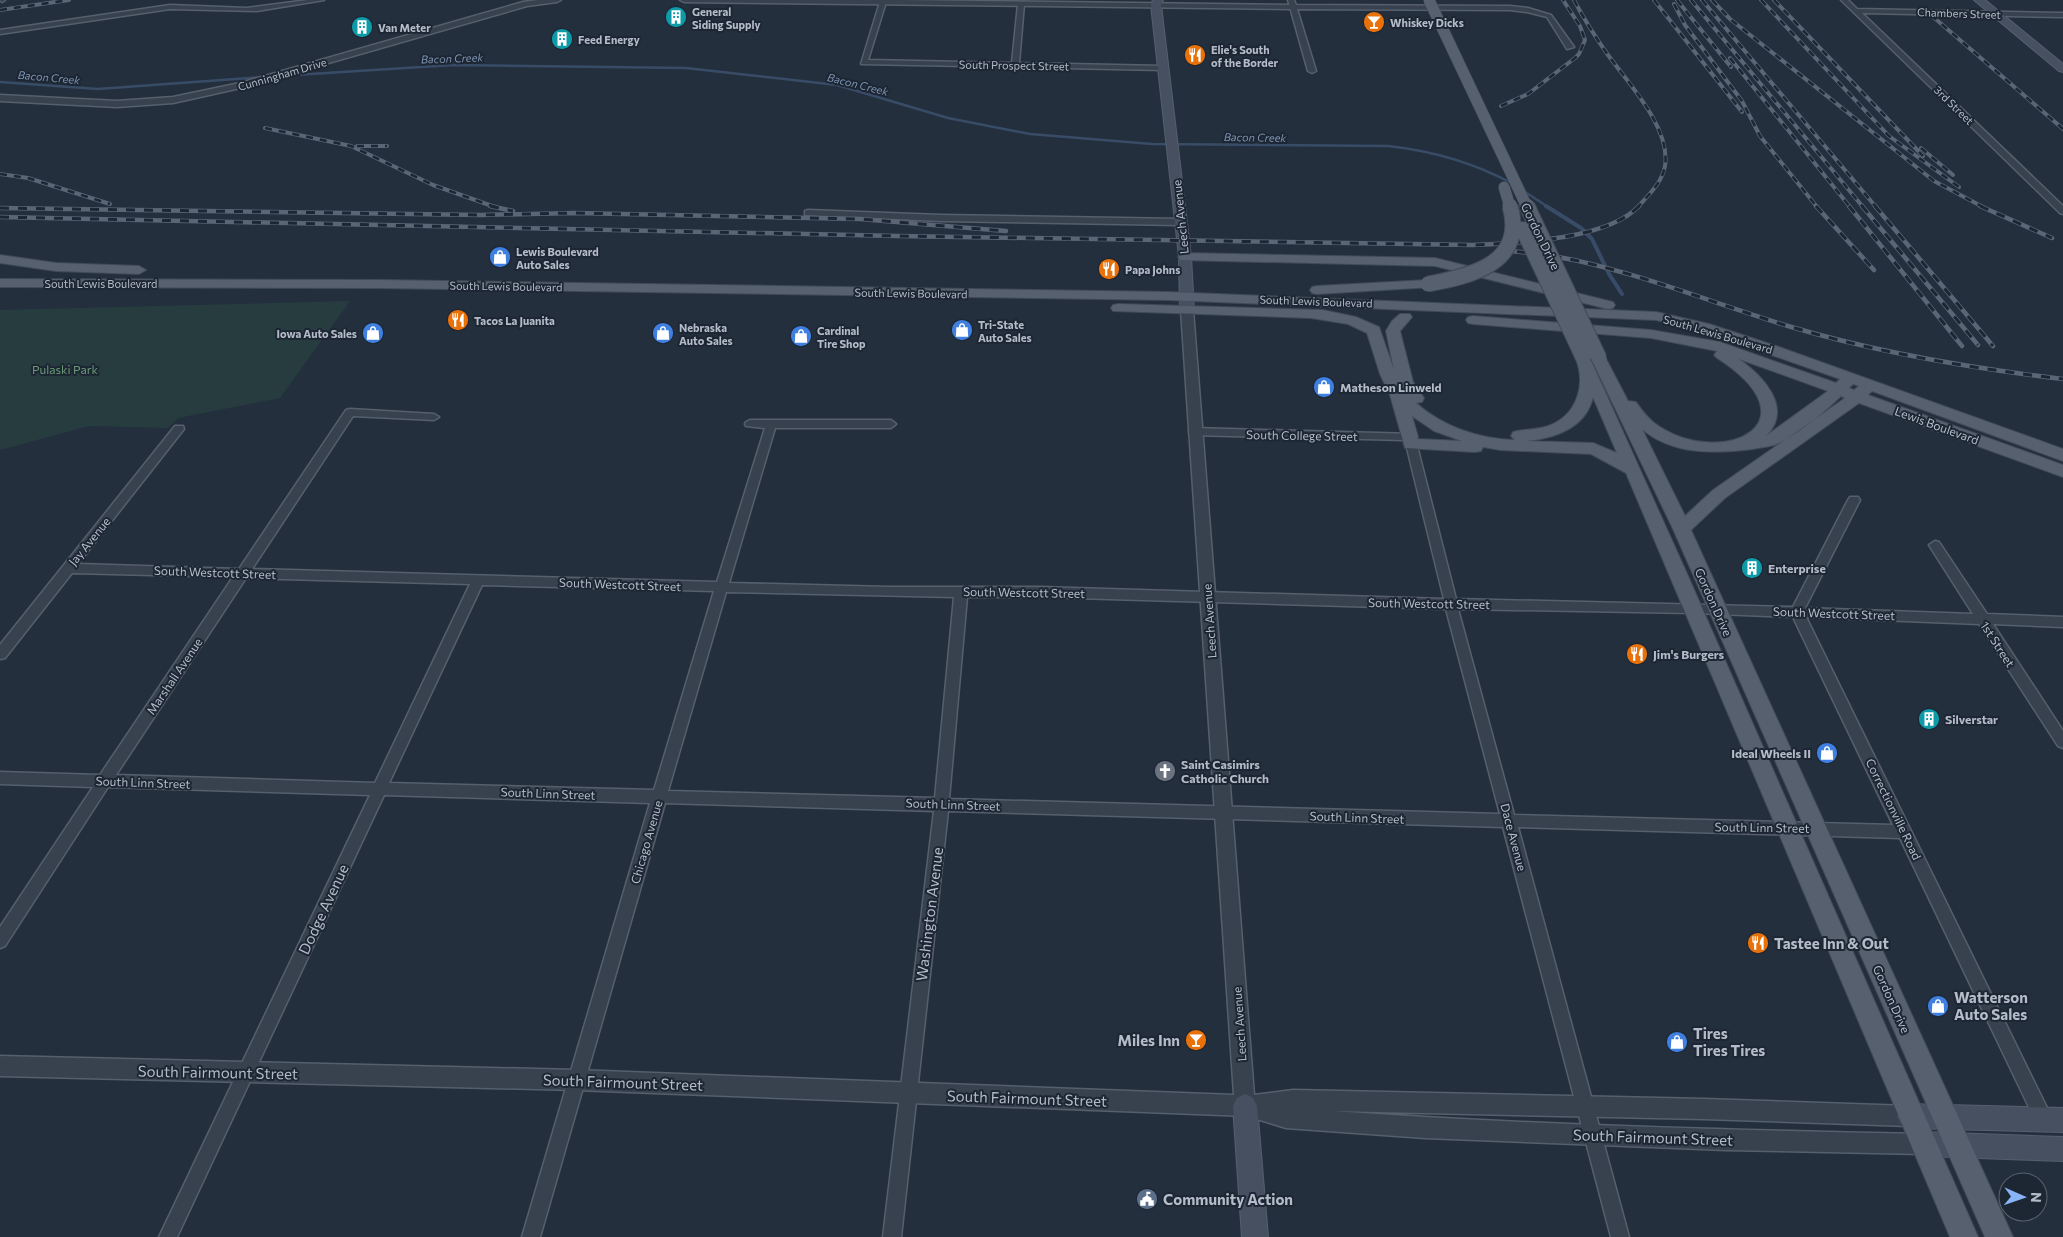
<svg xmlns="http://www.w3.org/2000/svg" width="2063" height="1237" font-family="Commissioner,sans-serif">
<style>
.green{fill:#263c3f}
.lines{fill:none;stroke-linecap:round;stroke-linejoin:round}
.stream-far1{stroke:#394c67;stroke-width:2.5}
.stream{stroke:#394c67;stroke-width:4}
.minor-casing{stroke:#565f6c;stroke-width:3}
.tertiary-casing{stroke:#565f6c;stroke-width:3}
.secondary-casing{stroke:#565f6c;stroke-width:2}
.primary-casing{stroke:#414a57;stroke-width:2}
.minor{fill:#38414e;fill-rule:evenodd}
.tertiary{fill:#38414e;fill-rule:evenodd}
.secondary{fill:#465061;fill-rule:evenodd}
.primary{fill:#56606e;fill-rule:evenodd}
.rail-far1-casing{stroke:#5a6575;stroke-width:4}
.rail-casing{stroke:#5a6575;stroke-width:4.5}
.rail-far1{stroke:#1d2633;stroke-width:2.5;stroke-dasharray:7;stroke-linecap:butt}
.rail{stroke:#1d2633;stroke-width:3;stroke-dasharray:9;stroke-linecap:butt}
.primary-bridge-far1-casing{stroke:#414a57;stroke-width:12;stroke-linecap:butt}
.primary-bridge-casing{stroke:#414a57;stroke-width:17;stroke-linecap:butt}
.primary-bridge-far1{stroke:#56606e;stroke-width:11}
.primary-bridge{stroke:#56606e;stroke-width:15}
.labels{text-anchor:middle;dominant-baseline:central;stroke-width:4;stroke-linejoin:round;paint-order:stroke}
.far-poi-label{font-size:11px;font-weight:bold;fill:#b4bcc9;stroke:#1d2633;text-anchor:start}
.far-street-label{font-size:11px;fill:#b4bcc9;stroke:#1d2633}
.far-water-label{font-size:11px;font-style:italic;fill:#7c92b1;stroke:#1d2633}
.street-label{font-size:12px;fill:#b4bcc9;stroke:#1d2633}
.park-label{font-size:12px;fill:#6b9a76;stroke:#1d2633}
.poi-label{font-size:12px;font-weight:bold;fill:#b4bcc9;stroke:#1d2633;text-anchor:start}
.near-street-label{font-size:15px;fill:#b4bcc9;stroke:#1d2633}
.near-poi-label{font-size:15px;font-weight:bold;fill:#b4bcc9;stroke:#1d2633;text-anchor:start}
</style>
<rect width="100%" height="100%" fill="#242f3e"/>
<path class="green" d="M350 301 280 398 178 418 168 428 89 426 0 450V310Z"/>
<g class="lines">
<path class="stream-far1" d="M279 76 453 65 686 68 837 85 948 118 1030 134 1152 144 1388 146C1433 151 1473 162 1513 184
M0 82 98 89 264 77
M1522 190 1548 207"/>
<path class="stream" d="M1546 206 1581 228 1592 239 1609 274 1622 294"/>
<g class="minor-casing">
<path id="minor" d="M0 0H5L2 2Z
M308 0H324L257 11 170 9 0 34V30L170 5 247 8Z
M883 0 886 2 868 60 1012 63 1018 4 1021 2 1024 4 1019 63 1163 66 1167 68 1163 70 861 64 880 2Z
M1288 0H1294L1296 5 1510 6 1528 8 1551 15 1574 47 1567 49 1547 17 1527 12 1510 10 1297 9 1316 71 1312 73 1308 71Z
M1841 0H1848L1857 9 2063 13V17L1862 13 2063 206V214L2060 213Z
M808 210 941 215 1180 219 1184 222 1180 225 941 221 805 215V211Z
M350 409 434 414 439 417 434 420 353 416 252 569 717 582 765 428 746 426 745 424 746 422 750 420H891L896 424 891 428H775L729 583 889 587H1040L1444 599 1405 440 1190 435 1189 432 1190 429 1194 428 1414 434 1456 599 1793 607 1848 500 1850 497H1858L1860 500 1805 608 1973 614 1929 545 1935 541 1939 542 1987 614 2063 617V627L1993 624 2063 731V748L2058 746 1979 624 1806 617 2050 1114 2053 1120 2050 1126 2044 1129 2038 1126 1900 838 1518 827 1629 1237H1611L1503 827 948 811 901 1237H883L934 811 665 803 540 1237H522L650 803 384 795 177 1237H159L370 795 108 787 5 946 0 948V927L93 787 0 784V772L100 775 233 577 72 573 5 658 0 659V645L175 426H183L184 429 78 564 239 569 346 410ZM246 578 470 584 375 783 116 775ZM482 585 714 591 654 790 389 783ZM726 592 954 597 935 798 668 791ZM967 597H1040L1446 609 1500 814 949 799ZM1458 609 1693 613 1793 617 1893 825 1514 815Z"/>
</g>
<g class="tertiary-casing">
<path id="tertiary" d="M538 0H561L557 2 527 6 245 87 173 103 117 107 0 101V95L117 101 173 97 240 83 523 2Z
M680 0H898L1293 5 1297 7 1293 9 684 2Z
M1187 307 1193 310 1254 1095 1293 1090 1704 1099 1909 1106 1916 1109 1919 1116 1916 1123 1909 1126 1704 1119 1332 1111C1528 1125 1726 1130 1923 1134L1930 1137 1933 1144 1930 1151 1923 1154 1726 1150 1425 1138 1286 1128 1247 1116 576 1090 0 1076V1056L576 1070 1234 1095 1181 310Z"/>
</g>
<g class="secondary-casing">
<path id="secondary" d="M1153 0H1163L1161 5 1191 257 1194 310 1187 314 1180 310 1179 257 1151 5Z
M1974 0H1985L2063 64V72L2059 71Z
M1245 1094 1253 1098 1257 1106 1268 1237H1242L1233 1106 1237 1098Z
M1909 1104 2063 1108V1132L1909 1128 1901 1124 1897 1116 1901 1108Z
M1923 1132 2063 1137V1161L1923 1156 1914 1153 1911 1144 1914 1135Z"/>
</g>
<g class="primary-casing">
<path id="primary" d="M1185 253 1435 258 1613 302 1615 305 1613 308 1608 309 1435 266 1180 260 1178 257Z
M0 255 56 263 139 266 146 270 139 274 56 271 0 263Z
M0 279 380 280 1168 292 1656 312 1709 324 1779 347 2063 449V461L1872 391 1868 395 2063 465V477L1859 403 1725 498 1691 530 2013 1237H1985L1673 529 1591 358 1594 355H1604L1628 401 1636 402C1643 412 1650 421 1660 427 1725 468 1817 422 1717 358L1714 355 1717 351 1651 338 1473 324 1468 323 1466 320 1468 317 1473 316 1651 330 1720 342 1836 383 1840 379 1700 330 1656 320 1168 300 380 288 0 287ZM1739 359 1828 391 1766 436C1794 408 1763 376 1739 359ZM1853 384 1859 386 1854 390 1849 388ZM1841 396 1845 398 1838 403 1713 490 1685 516 1642 429C1672 455 1715 454 1753 449 1762 447 1771 447 1779 443 1801 432 1823 413 1841 396Z
M1428 280 1433 281 1435 284 1433 287 1317 294 1312 293 1310 290 1312 287 1317 286Z
M1118 304 1323 310 1356 317 1379 327 1394 370 1386 331 1392 321 1400 314H1410L1412 317 1400 331 1413 382 1424 398 1422 402 1416 403C1443 427 1480 439 1515 440L1511 436 1513 432C1525 429 1536 430 1548 426 1577 416 1587 384 1575 357L1578 354H1588L1688 576 1978 1237H1950L1626 473 1591 454 1500 450 1483 447 1481 451 1475 452 1405 448 1390 395 1380 374 1367 333 1348 324 1311 318 1113 311 1111 308 1113 305ZM1593 397 1617 453 1593 443 1527 441C1555 438 1586 428 1593 397ZM1412 416 1434 431 1462 441 1417 439 1418 437Z"/>
</g>
<use href="#minor" class="minor"/>
<use href="#tertiary" class="tertiary"/>
<use href="#secondary" class="secondary"/>
<use href="#primary" class="primary"/>
<g class="rail-far1-casing">
<path id="rail-far1" d="M1574 0C1584 19 1596 38 1608 55 1629 84 1671 128 1665 166 1662 183 1649 194 1638 207
M1654 0 1742 112
M1677 0 1731 67
M1691 0 1863 207
M1702 0 1876 207
M1712 0 1730 19 1934 181 1983 207
M1761 0 1889 136 1959 187
M1774 0 1923 156
M1674 4 1685 25 1742 101 1760 136 1817 207
M0 10 69 0
M1931 15 2063 129
M1730 58 1850 207
M1501 106 1528 94 1575 58 1579 54 1585 40 1580 26 1563 0
M265 128 351 146 433 185 495 207
M357 146H387
M1921 148 1953 175
M0 174 28 178 110 204"/>
</g>
<g class="rail-casing">
<path id="rail" d="M490 206 513 211
M1816 206 1874 270
M1849 206 1962 346
M1862 206 1978 345
M1875 206 1993 346
M1980 206 2052 238
M0 208 480 215 575 213 860 219 1006 231
M0 217 898 236 1473 245C1518 243 1607 240 1639 206
M1499 250C1524 252 1549 255 1574 260 1647 276 1716 304 1788 326 1878 353 1970 368 2063 379"/>
</g>
<use href="#rail-far1" class="rail-far1"/>
<use href="#rail" class="rail"/>
<g class="primary-bridge-far1-casing">
<path id="primary-bridge-far1" d="M1429 0 1527 207
M1504 187 1510 207"/>
</g>
<g class="primary-bridge-casing">
<path id="primary-bridge" d="M1527 206 1599 358
M1523 229 1583 357
M1428 284C1472 276 1526 263 1510 206"/>
</g>
<use href="#primary-bridge-far1" class="primary-bridge-far1"/>
<use href="#primary-bridge" class="primary-bridge"/>
</g>
<defs>
<g id="building-disc" transform="scale(1.125)"><circle r="9.5" fill="#0f9aa8" stroke="#1d2633"/><path d="M-4-6H4V6H1V3H-1V6H-4ZM-2.5-4.3h1.7v1.8h-1.7ZM.8-4.3h1.7v1.8H.8ZM-2.5-1h1.7V.8h-1.7ZM.8-1h1.7V.8H.8Z" fill="#fff"/></g>
<g id="bar-disc" transform="scale(1.125)"><circle r="9.5" fill="#e8710a" stroke="#1d2633"/><path d="M-6-5H6L.8 .8V4.5H3.5V6h-7V4.5H-.8V.8Z" fill="#fff"/></g>
<g id="restaurant-disc" transform="scale(1.125)"><circle r="9.5" fill="#e8710a" stroke="#1d2633"/><path d="M-5-6h1v4h1v-4h1v4h1v-4h1v5L-1.5 .5V6h-2V.5L-5-1ZM5-6V6H3V1.5H1.5Q1.5-4 5-6Z" fill="#fff"/></g>
<g id="shop-disc" transform="scale(1.125)"><circle r="9.5" fill="#3f7fe0" stroke="#1d2633"/><path d="M-5-2.5h2.3a2.7 3.5 0 0 1 5.4 0H5L5.5 6h-11ZM-1.5-2.5h3a1.5 2.3 0 0 0-3 0Z" fill="#fff"/></g>
<g id="church-disc" transform="scale(1.125)"><circle r="9.5" fill="#6b7280" stroke="#1d2633"/><path d="M-1.2-6h2.4v3.5h3.3v2.4h-3.3V6h-2.4V-.1h-3.3v-2.4h3.3Z" fill="#fff"/></g>
<g id="civic-disc" transform="scale(1.125)"><circle r="9.5" fill="#5c6f8a" stroke="#1d2633"/><path d="M-.6-6.5H3V-4.5H.6V-3L4-1V1h2V6H-6V1h2V-1L-.6-3ZM-1.2 2.5V6h2.4V2.5Z" fill="#fff"/></g>
</defs>
<g fill-rule="evenodd">
<use href="#building-disc" x="676" y="17"/>
<use href="#bar-disc" x="1374" y="22"/>
<use href="#building-disc" x="362" y="27"/>
<use href="#building-disc" x="562" y="39"/>
<use href="#restaurant-disc" x="1195" y="55"/>
<use href="#shop-disc" x="500" y="257"/>
<use href="#restaurant-disc" x="1109" y="269"/>
<use href="#restaurant-disc" x="458" y="320"/>
<use href="#shop-disc" x="962" y="330"/>
<use href="#shop-disc" x="373" y="333"/>
<use href="#shop-disc" x="663" y="333"/>
<use href="#shop-disc" x="801" y="336"/>
<use href="#shop-disc" x="1324" y="387"/>
<use href="#building-disc" x="1752" y="568"/>
<use href="#restaurant-disc" x="1637" y="654"/>
<use href="#building-disc" x="1929" y="719"/>
<use href="#shop-disc" x="1827" y="753"/>
<use href="#church-disc" x="1165" y="771"/>
<use href="#restaurant-disc" x="1758" y="943"/>
<use href="#shop-disc" x="1938" y="1006"/>
<use href="#bar-disc" x="1196" y="1040"/>
<use href="#shop-disc" x="1677" y="1042"/>
<use href="#civic-disc" x="1147" y="1199"/>
</g>
<g class="labels">
<g class="far-poi-label">
<text x="692" y="11">General<tspan x="692" dy="13">Siding Supply</tspan></text>
<text x="1390" y="22">Whiskey Dicks</text>
<text x="378" y="27">Van Meter</text>
<text x="578" y="39">Feed Energy</text>
<text x="1211" y="49">Elie's South<tspan x="1211" dy="13">of the Border</tspan></text>
<text x="516" y="251">Lewis Boulevard<tspan x="516" dy="13">Auto Sales</tspan></text>
<text x="1125" y="269">Papa Johns</text>
<text x="474" y="320">Tacos La Juanita</text>
<text x="978" y="324">Tri-State<tspan x="978" dy="13">Auto Sales</tspan></text>
<text x="679" y="327">Nebraska<tspan x="679" dy="13">Auto Sales</tspan></text>
<text x="817" y="330">Cardinal<tspan x="817" dy="13">Tire Shop</tspan></text>
<text x="357" y="333" text-anchor="end">Iowa Auto Sales</text>
</g>
<g class="far-street-label">
<text transform="translate(1959 13) rotate(2)">Chambers Street</text>
<text transform="translate(1014 65) rotate(1)">South Prospect Street</text>
<text transform="translate(282 74) rotate(-16)">Cunningham Drive</text>
<text transform="translate(1954 105) rotate(44)">3rd Street</text>
<text x="101" y="283">South Lewis Boulevard</text>
<text transform="translate(506 286) rotate(1)">South Lewis Boulevard</text>
<text transform="translate(911 293) rotate(1)">South Lewis Boulevard</text>
<text transform="translate(1316 301) rotate(2)">South Lewis Boulevard</text>
<text transform="translate(1718 334) rotate(16)">South Lewis Boulevard</text>
</g>
<g class="far-water-label">
<text transform="translate(452 58) rotate(-2)">Bacon Creek</text>
<text transform="translate(49 77) rotate(5)">Bacon Creek</text>
<text transform="translate(858 84) rotate(14)">Bacon Creek</text>
<text transform="translate(1255 137) rotate(1)">Bacon Creek</text>
</g>
<g class="street-label">
<text transform="translate(1180 217) rotate(-96)">Leech Avenue</text>
<text transform="translate(1541 236) rotate(64)">Gordon Drive</text>
<text transform="translate(1937 425) rotate(20)">Lewis Boulevard</text>
<text transform="translate(1302 435) rotate(1)">South College Street</text>
<text transform="translate(89 541) rotate(-51)">Jay Avenue</text>
<text transform="translate(215 572) rotate(2)">South Westcott Street</text>
<text transform="translate(620 584) rotate(2)">South Westcott Street</text>
<text transform="translate(1024 592) rotate(1)">South Westcott Street</text>
<text transform="translate(1714 602) rotate(66)">Gordon Drive</text>
<text transform="translate(1429 603) rotate(1)">South Westcott Street</text>
<text transform="translate(1834 613) rotate(2)">South Westcott Street</text>
<text transform="translate(1209 621) rotate(-94)">Leech Avenue</text>
<text transform="translate(1998 644) rotate(57)">1st Street</text>
<text transform="translate(174 676) rotate(-56)">Marshall Avenue</text>
<text transform="translate(143 782) rotate(2)">South Linn Street</text>
<text transform="translate(548 793) rotate(2)">South Linn Street</text>
<text transform="translate(953 804) rotate(2)">South Linn Street</text>
<text transform="translate(1894 809) rotate(64)">Correctionville Road</text>
<text transform="translate(1357 817) rotate(2)">South Linn Street</text>
<text transform="translate(1762 827) rotate(1)">South Linn Street</text>
<text transform="translate(1514 837) rotate(75)">Dace Avenue</text>
<text transform="translate(646 842) rotate(-74)">Chicago Avenue</text>
<text transform="translate(1892 999) rotate(66)">Gordon Drive</text>
<text transform="translate(1239 1024) rotate(-94)">Leech Avenue</text>
</g>
<g class="park-label">
<text x="65" y="369">Pulaski Park</text>
</g>
<g class="poi-label">
<text x="1340" y="387">Matheson Linweld</text>
<text x="1768" y="568">Enterprise</text>
<text x="1653" y="654">Jim's Burgers</text>
<text x="1945" y="719">Silverstar</text>
<text x="1811" y="753" text-anchor="end">Ideal Wheels II</text>
<text x="1181" y="764">Saint Casimirs<tspan x="1181" dy="14">Catholic Church</tspan></text>
</g>
<g class="near-street-label">
<text transform="translate(323 909) rotate(-65)">Dodge Avenue</text>
<text transform="translate(929 914) rotate(-83)">Washington Avenue</text>
<text transform="translate(218 1072) rotate(1)">South Fairmount Street</text>
<text transform="translate(623 1082) rotate(2)">South Fairmount Street</text>
<text transform="translate(1027 1098) rotate(2)">South Fairmount Street</text>
<text transform="translate(1653 1137) rotate(2)">South Fairmount Street</text>
</g>
<g class="near-poi-label">
<text x="1774" y="943">Tastee Inn &amp; Out</text>
<text x="1954" y="997">Watterson<tspan x="1954" dy="17">Auto Sales</tspan></text>
<text x="1693" y="1033">Tires<tspan x="1693" dy="17">Tires Tires</tspan></text>
<text x="1180" y="1040" text-anchor="end">Miles Inn</text>
<text x="1163" y="1199">Community Action</text>
</g>
</g>
<g transform="translate(2023 1197) rotate(92)"><circle r="24" fill="#1d2633" stroke="#59626f"/>
<path d="M0-4L9 19L0 12L-9 19Z" fill="#8ab4f8"/>
<text y="-8" font-size="14" font-weight="bold" text-anchor="middle" fill="#b4bcc9">N</text>
</g>
</svg>
